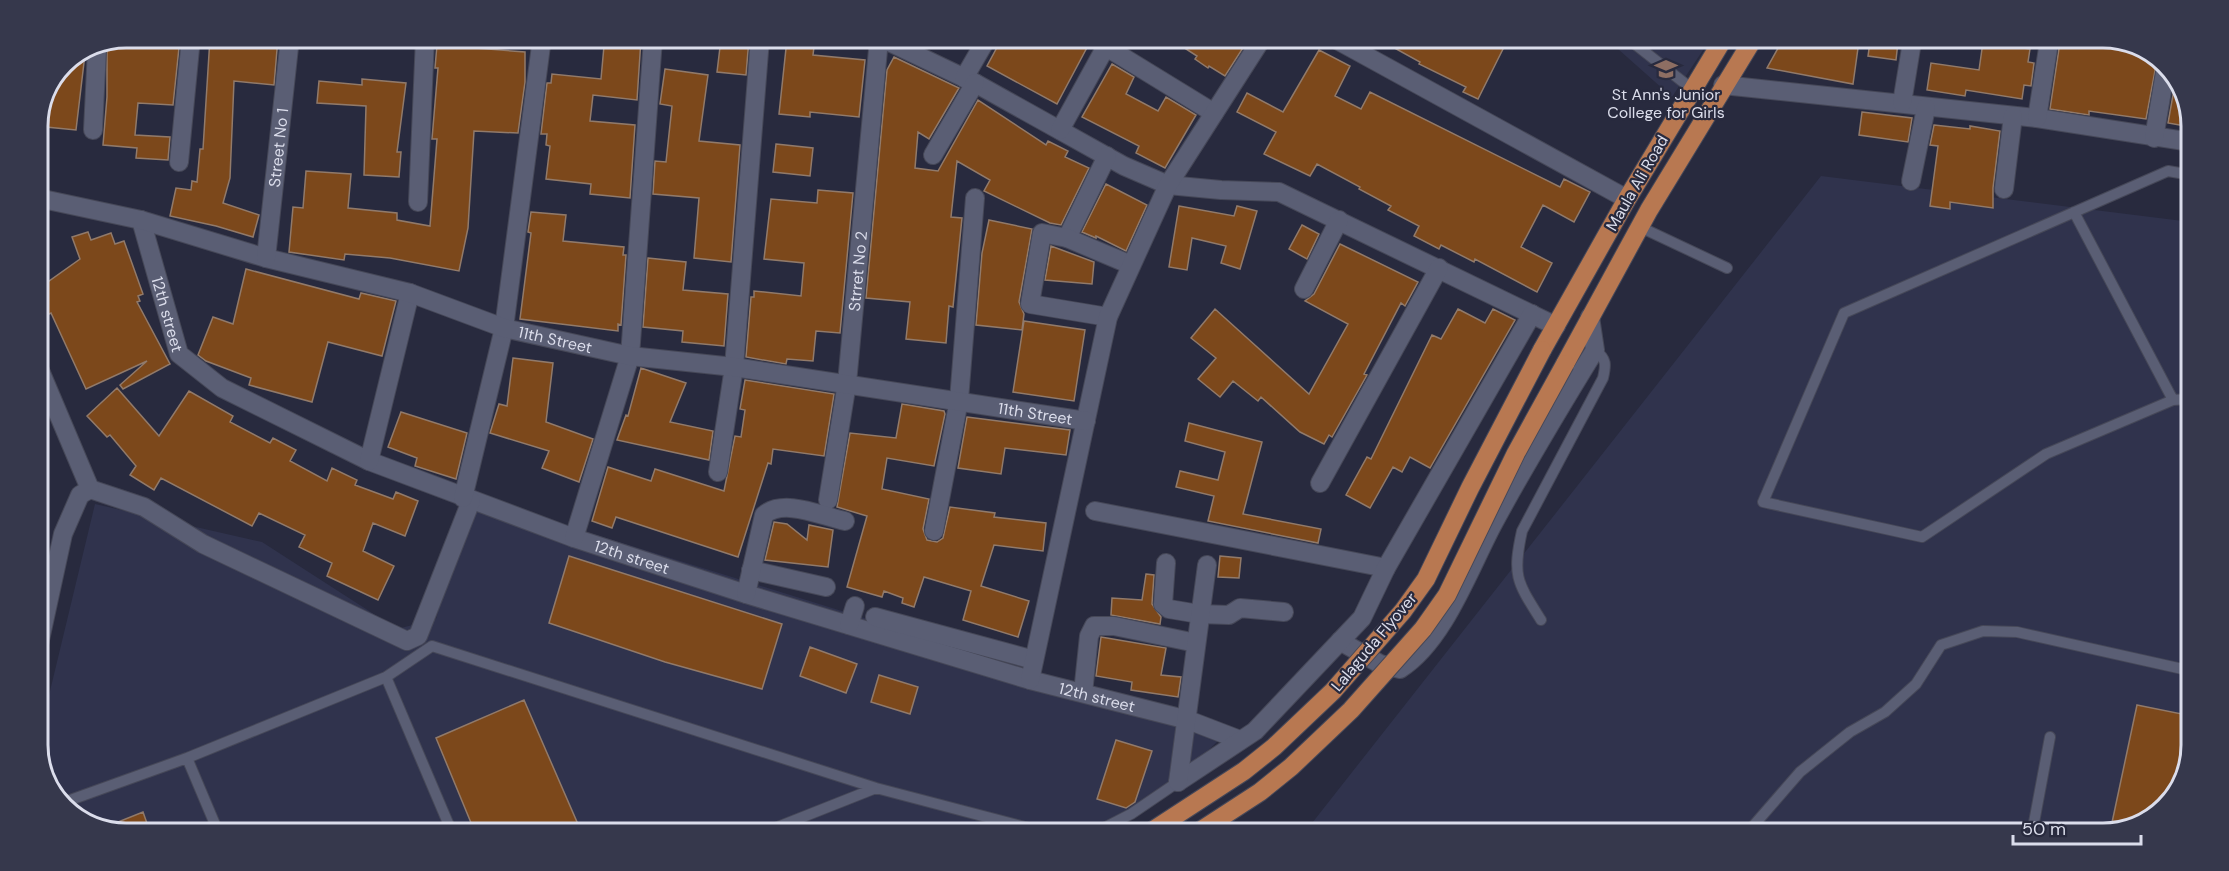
<svg xmlns="http://www.w3.org/2000/svg" width="2229" height="871" font-family="'DM Sans',sans-serif">
<style>
.built{fill:#30334d}
.building{fill:#7c481b;stroke:#917a6a;stroke-width:1.5}
.lines{fill:none;stroke-linecap:round;stroke-linejoin:round}
.lane-casing{stroke:#464858;stroke-width:12}
.street-casing{stroke:#464858;stroke-width:20}
.secondary-casing{stroke:#464858;stroke-width:20}
.primary-casing{stroke:#464858;stroke-width:20}
.lane{stroke:#5a5e74;stroke-width:10}
.street{stroke:#5a5e74;stroke-width:18}
.secondary{stroke:#5a5e74;stroke-width:18}
.primary{stroke:#b87851;stroke-width:18}
.primary-bridge-casing{stroke:#464858;stroke-width:20;stroke-linecap:butt}
.primary-bridge{stroke:#b87851;stroke-width:18}
.labels{text-anchor:middle;dominant-baseline:central;stroke-width:4.5;stroke-linejoin:round;paint-order:stroke}
.poi-label{font-size:16px;fill:#dbddeb;stroke:#282a3e}
.street-label{font-size:16px;fill:#dbddeb;stroke:#282a3e}
.rim{fill:none;stroke:#dbddeb;stroke-width:3}
</style>
<rect width="100%" height="100%" fill="#282a3e"/>
<path class="built" d="M1609 41H1709L1672 97Z
M1821 176 2191 222 2187 774 2153 818 2104 833 1305 832Z
M471 496 1228 731 1149 809 1106 831 97 829 55 799 38 752V741L95 504 262 542 397 629 436 619Z"/>
<path class="building" d="M150 38H180L173 105 138 103 135 135 170 137 168 160 136 158 137 148 103 145 107 97V45L118 40 149 43Z
M210 38H278L274 85 234 81 230 178 223 203 259 215 253 237 216 226 170 216 176 188 191 190 192 181 197 182 200 149H203Z
M608 39H641L637 100 593 95 590 121 635 125 630 198 590 194 591 184 546 179 550 146 546 145 547 134H541L547 83H551L552 74 601 79 604 46 607 47Z
M721 39H749L746 75 717 72Z
M787 39H815L813 55 865 60 859 117 810 112V117L779 114Z
M1001 40H1091L1057 104 987 66Z
M1172 40H1248L1225 76 1209 66 1208 68 1195 59 1197 56Z
M1380 40 1394 41H1507L1478 99 1463 92 1466 87 1419 64 1420 62Z
M1782 41 1823 42 1858 48 1853 84 1767 68Z
M1870 42H1898L1896 60 1868 56Z
M1983 42 2030 49 2028 62 2034 63 2031 86 2024 85 2022 99 1966 90 1965 96 1927 90 1931 63 1979 70Z
M2060 42H2132L2157 60 2146 119 2089 111V115L2050 109Z
M437 45 525 52V82L518 133 474 131 468 228 459 271 390 258 345 254 344 260 289 252 293 207 303 208 306 171 351 174 348 208 397 213V220L430 226 437 139H432L438 68H435Z
M1319 50 1350 66 1335 96 1361 109 1370 92 1560 187 1564 179 1590 192 1574 222 1543 205 1521 247 1552 263 1537 292 1475 259 1474 262 1441 245 1439 249 1414 236 1419 226 1388 210 1391 206 1359 189 1360 187 1317 164 1310 176 1264 154 1276 132 1237 112 1247 93 1283 112Z
M85 54 76 130 46 127V123H38L64 63Z
M894 57 959 88 929 139 918 132 915 168 938 171 978 100 1046 145 1048 141 1068 151 1065 157 1089 168 1061 225 1050 223 984 191 990 180 957 161 951 217 962 218 953 307 949 306 946 343 906 339 910 302 866 298 887 70Z
M1112 64 1134 77 1126 94 1158 111 1166 97 1196 115 1165 168 1136 153 1139 146 1082 117Z
M665 69 708 75 699 141 740 145 731 262 694 258 699 198 653 194 655 161 666 162 672 106 660 104Z
M2176 78 2191 119V127L2168 123Z
M362 79 406 83 397 152H401L399 177 364 175 366 106 317 103 319 81 362 85Z
M1862 112 1912 118 1908 142 1859 135Z
M1934 125 1970 129V126L2000 131 1993 188V208L1950 202V209L1930 206 1938 146 1930 145Z
M776 144 813 148 810 176 773 172Z
M1106 184 1147 205 1126 251 1096 236V238L1082 232Z
M818 190 853 193 840 333 816 331 813 361 787 359 786 364 746 357 751 297H754V291L801 296 804 263 764 259 771 199 817 203Z
M1179 206 1234 216 1237 206 1257 211 1240 269 1221 263 1226 246 1192 238 1187 270 1169 267Z
M531 212 566 215 563 241 624 247 623 255H626L621 325 618 324V331L520 319 531 233 528 232Z
M989 220 1032 229 1019 302 1024 314 1022 330 976 325 982 253Z
M1302 225 1319 234 1307 259 1289 249Z
M88 232 91 240 111 233 115 244 124 241 143 294 138 296 140 301 137 302 170 364 123 389 120 385 147 361 86 389 51 313 47 315 38 302V289L80 259 72 237Z
M1340 244 1418 282 1405 306 1401 303 1364 374 1367 375 1332 437 1329 435 1324 444 1300 432 1261 397 1258 401 1233 381 1220 397 1198 379 1216 358 1191 338 1215 309 1309 394 1348 324 1305 301 1314 294Z
M1051 246 1094 262 1092 284 1045 280Z
M648 258 686 262 683 290 728 294 724 346 682 342 683 331 643 327Z
M246 269 359 299 361 293 396 301 382 356 328 342 312 402 249 385 251 378 206 361 198 355 213 317 233 324Z
M1458 309 1485 323 1493 309 1515 320 1430 468 1410 457 1402 472 1393 467 1370 508 1346 495 1367 457 1371 459 1432 335 1441 339Z
M1024 321 1085 330 1074 401 1013 392Z
M513 358 553 363 546 422 593 439 579 482 542 468 549 451 490 433 499 404 507 406Z
M641 368 686 383 670 422 713 431 709 460 617 440 626 415 628 416Z
M745 380 834 394 824 456 773 449 771 464 768 463 738 557 616 517 612 528 592 521 608 467 651 481 655 469 724 491 735 436 741 437 745 410 740 409Z
M117 388 159 436 189 391 233 416 230 422 270 443 273 438 296 450 290 461 327 481 332 468 357 480 355 485 393 499 396 492 418 501 405 536 373 523 363 551 394 566 378 600 327 576 332 563 299 547 305 535 259 513 252 526 161 478 154 490 130 475 136 466 110 435 107 437 87 416Z
M902 404 944 411 945 414 934 466 887 458 882 489 929 499 923 529 927 540 937 542 943 538 950 507 995 513 994 517 1046 523 1043 551 994 545 981 586 1029 601 1018 637 963 620 971 591 924 577 914 607 902 603 903 598 884 591 882 597 847 587 867 516 837 507 850 433 896 438Z
M401 412 467 433 456 479 415 466 417 458 388 447Z
M967 417 1070 430 1066 455 1005 448 1001 474 958 468Z
M1189 423 1262 442 1243 514 1321 529 1318 543 1208 521 1214 496 1176 487 1180 471 1218 480 1225 452 1185 441Z
M774 522 787 524 807 540 809 525 833 530 828 567 765 560Z
M569 556 782 624 762 689 665 662 549 623Z
M1220 556 1241 558 1239 578 1218 577Z
M1146 574 1154 575 1152 604 1161 617 1160 624 1111 615 1112 598 1142 600Z
M1101 637 1166 648 1161 675 1181 677 1178 697 1131 690 1132 682 1096 676Z
M810 647 857 664 846 693 800 676Z
M879 675 918 687 910 714 871 702Z
M524 700 577 822 560 830H474L436 738Z
M2137 705 2187 715V774L2153 818 2110 832Z
M1116 740 1152 751 1135 802 1126 808 1097 799Z
M143 812 149 829H103V828Z"/>
<g class="lines">
<g class="lane-casing">
<path id="lane" d="M1631 41 1692 89
M2074 212 2173 400
M1640 227 1727 268
M2189 399 2173 400 2046 454 1922 537 1763 502 1844 313 2168 171 2191 175
M1541 620C1517 582 1512 576 1522 531L1603 378C1606 365 1607 359 1595 350
M386 677 451 830
M187 758 217 829
M62 803 187 758 386 677 432 646 876 788 1040 831
M770 830 876 788
M1098 831 1131 814 1178 782
M1747 833 1800 772 1850 732 1885 712 1916 684 1941 645 1983 631 2017 632 2187 670
M2032 833 2050 737"/>
</g>
<g class="street-casing">
<g id="street">
<path d="M883 39 975 83 1124 166 1168 185 1221 190 1279 192 1556 326"/>
<path d="M1337 40 1627 199"/>
<path d="M964 78 986 40"/>
<path d="M1723 85 2037 118 2191 142"/>
<path d="M1902 103 1912 42"/>
<path d="M2037 118 2049 42"/>
<path d="M93 130 97 49"/>
<path d="M1060 130 1104 50 1108 48 1214 113"/>
<path d="M2154 138 2166 67"/>
<path d="M933 155 975 83"/>
<path d="M179 162 191 38"/>
<path d="M1911 181 1926 108"/>
<path d="M2004 189 2013 116"/>
<path d="M418 202 425 38"/>
<path id="s1" d="M141 220 179 354 222 388 369 461 574 538 746 594 1030 680 1188 720 1240 740"/>
<path d="M1067 238 1107 156"/>
<path d="M1304 289 1339 220"/>
<path d="M1108 317 1030 304 1042 233 1067 238 1131 265"/>
<path d="M369 461 410 293"/>
<path d="M718 472 734 367 760 39"/>
<path d="M1320 483 1439 268"/>
<path d="M90 489 144 507 203 544 407 641 418 636 471 501"/>
<path d="M463 498 504 328 542 38"/>
<path id="s2" d="M828 500 847 383 879 39"/>
<path d="M1095 511 1386 568"/>
<path d="M934 531 959 400 975 198"/>
<path d="M574 538 630 356 653 39"/>
<path d="M1166 563 1163 604 1169 609 1199 614 1229 615 1240 608 1284 612"/>
<path d="M751 570 826 587"/>
<path d="M746 594 764 515C784 498 821 516 845 521"/>
<path d="M875 617 1034 660"/>
<path d="M849 625 855 606"/>
<path d="M1340 641 1380 664 1400 669C1444 641 1469 569 1493 524 1525 465 1560 407 1595 350L1590 317"/>
<path d="M1030 680 1108 317 1168 185 1261 40"/>
<path d="M1083 693 1089 636 1094 626H1114L1196 643"/>
<path d="M1178 782 1255 731 1362 618 1386 568 1532 314"/>
<path d="M1178 782 1207 565"/>
</g>
</g>
<g class="secondary-casing">
<g id="secondary">
<path id="s3" d="M38 198 141 220 266 258 410 293 504 328 630 356 734 367 1086 421"/>
<path id="s4" d="M266 258 290 38"/>
<path d="M38 366 90 489 80 495 63 534 38 649"/>
</g>
</g>
<g class="primary-casing">
<path id="primary" d="M1542 350 1627 199 1722 41
M1565 364 1649 210 1752 41"/>
</g>
<use href="#lane" class="lane"/>
<use href="#street" class="street"/>
<use href="#secondary" class="secondary"/>
<use href="#primary" class="primary"/>
<g class="primary-bridge-casing">
<path id="primary-bridge" d="M1152 831 1244 771 1274 747 1333 691 1403 611 1426 579 1470 488 1542 350
M1200 831 1260 792 1291 767 1351 710 1423 629 1447 595 1516 453 1565 364"/>
</g>
<use href="#primary-bridge" class="primary-bridge"/>
</g>
<defs>
<g id="university-bare" transform="scale(1.8)"><path d="M0-5L7-2L0 1L-7-2ZM-4 1L0 2.5L4 1V4Q0 6-4 4Z" fill="#8d6e63" stroke="#282a3e" stroke-width="2.5" paint-order="stroke"/></g>
</defs>
<g fill-rule="evenodd">
<use href="#university-bare" x="1666" y="69"/>
</g>
<g class="labels">
<g class="poi-label">
<text x="1666" y="94">St Ann's Junior<tspan x="1666" dy="18">College for Girls</tspan></text>
</g>
<g class="street-label">
<text stroke="none"><textPath href="#s4" startOffset="111">Street No 1</textPath></text>
<text transform="translate(1637 183) rotate(-60)">Maula Ali Road</text>
<text stroke="none"><textPath href="#s2" startOffset="231">Strret No 2</textPath></text>
<text stroke="none"><textPath href="#s1" startOffset="98">12th street</textPath></text>
<text stroke="none"><textPath href="#s3" startOffset="537">11th Street</textPath></text>
<text stroke="none"><textPath href="#s3" startOffset="1023">11th Street</textPath></text>
<text stroke="none"><textPath href="#s1" startOffset="638">12th street</textPath></text>
<text transform="translate(1374 642) rotate(-50)">Lalaguda Flyover</text>
<text stroke="none"><textPath href="#s1" startOffset="1124">12th street</textPath></text>
</g>
</g>
<path d="M0 0H2229V871H0ZM126 48H2103A78 78 0 0 1 2181 126V745A78 78 0 0 1 2103 823H126A78 78 0 0 1 48 745V126A78 78 0 0 1 126 48Z" fill="#36384c" fill-rule="evenodd"/>
<path class="rim" d="M126 48H2103A78 78 0 0 1 2181 126V745A78 78 0 0 1 2103 823H126A78 78 0 0 1 48 745V126A78 78 0 0 1 126 48Z"/>
<path d="M2013 835v9h128v-9" fill="none" stroke="#dbddeb" stroke-width="3"/>
<text x="2022" y="835" font-size="18" fill="#dbddeb" stroke="#282a3e" stroke-width="4.5" paint-order="stroke">50 m</text>
</svg>
